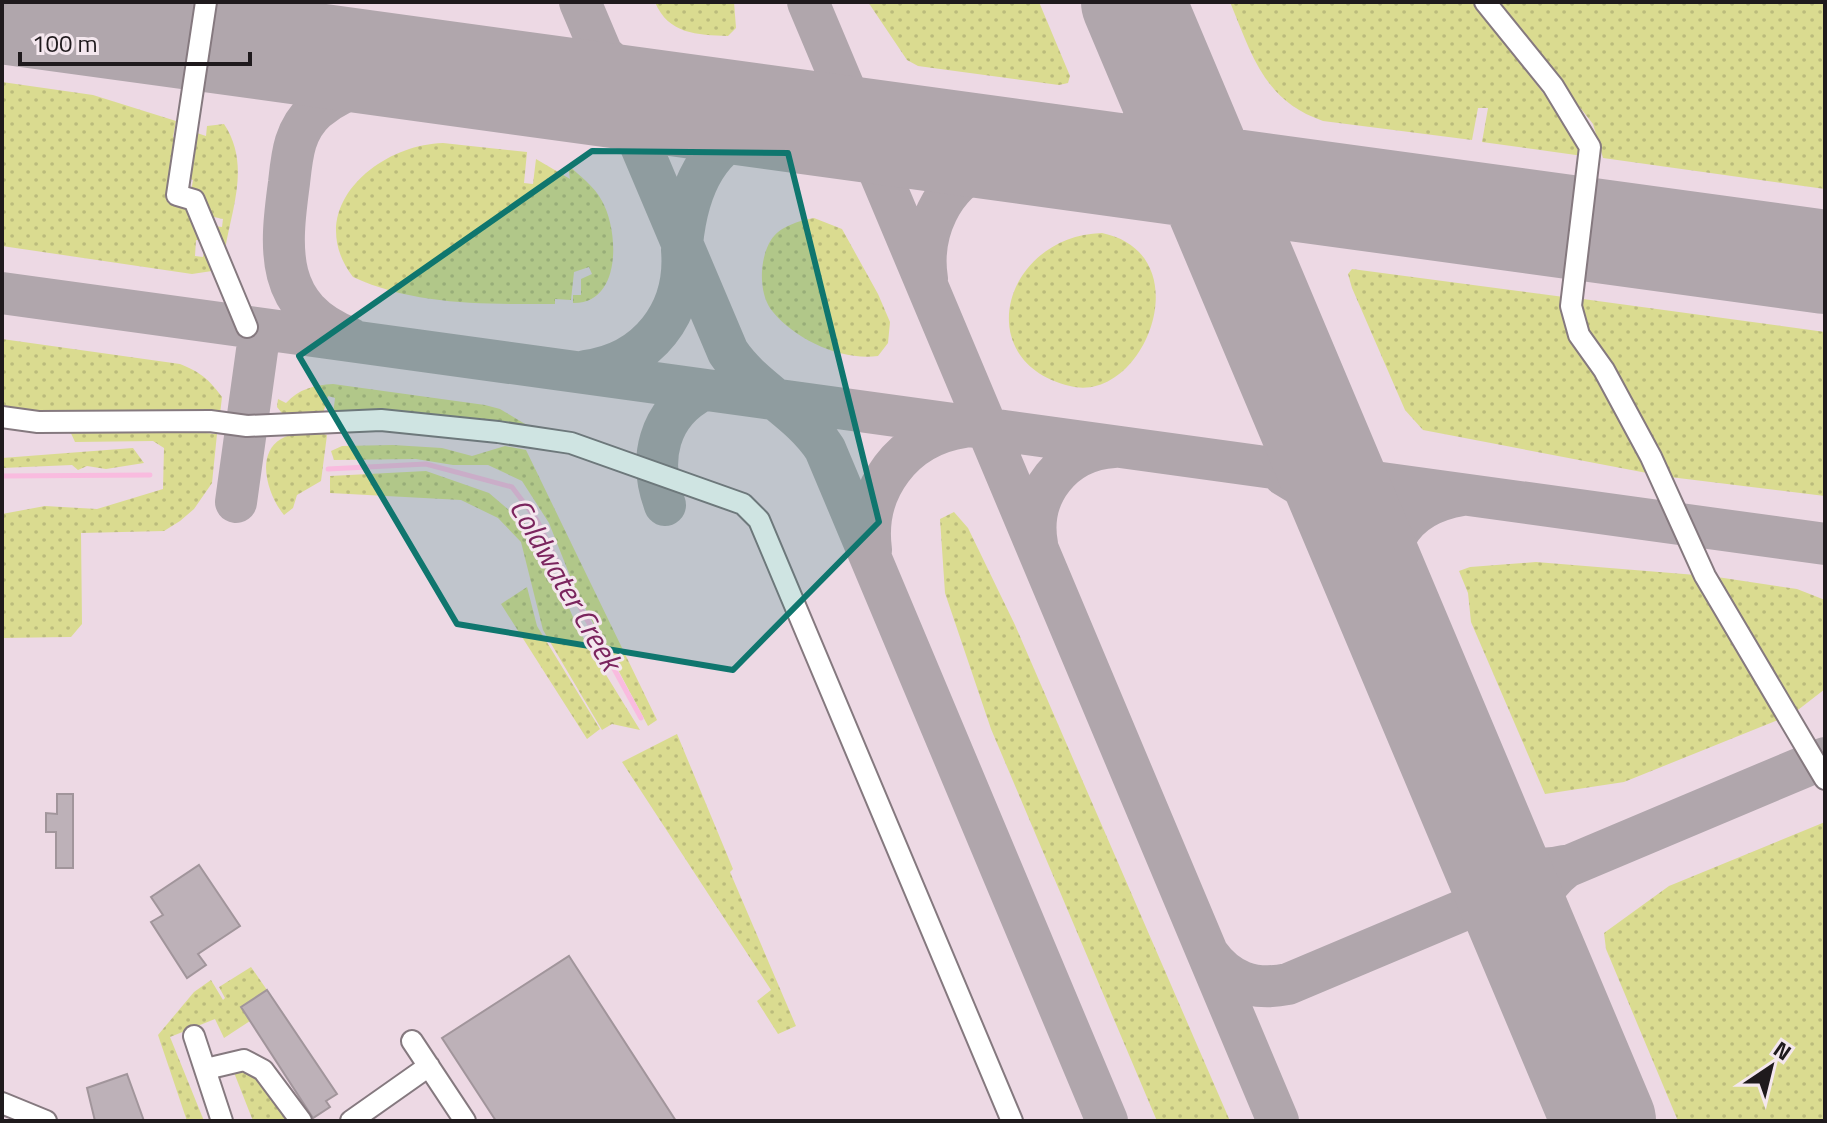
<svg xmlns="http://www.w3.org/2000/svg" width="1827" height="1123" font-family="'Titillium Web',sans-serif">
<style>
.built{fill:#edd9e4}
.grass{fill:url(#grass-dots)}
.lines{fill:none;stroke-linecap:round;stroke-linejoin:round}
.stream{stroke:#f9bbdf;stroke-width:5}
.taxiway{stroke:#b0a6ac;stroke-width:42}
.runway{stroke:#b0a6ac;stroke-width:104}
.building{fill:#bdb1b8;stroke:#a1959b;stroke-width:2}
.minor-casing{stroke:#85797f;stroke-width:24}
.minor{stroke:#fff;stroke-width:20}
.marked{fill:#0f766e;fill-opacity:0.2;stroke:#0f766e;stroke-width:6;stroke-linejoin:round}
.labels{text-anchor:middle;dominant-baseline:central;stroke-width:6;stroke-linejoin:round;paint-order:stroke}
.water-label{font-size:30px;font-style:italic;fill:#7b255e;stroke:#f4e7ee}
</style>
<defs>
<pattern id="grass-dots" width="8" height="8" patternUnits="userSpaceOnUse" patternTransform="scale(2)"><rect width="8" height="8" fill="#dadb90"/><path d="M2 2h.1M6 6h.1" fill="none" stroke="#bbbb7c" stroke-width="1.8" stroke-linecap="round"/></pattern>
</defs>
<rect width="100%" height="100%" fill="#f4e7ee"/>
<path class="built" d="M2 2H1825V1121H2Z"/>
<path class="grass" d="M655 2H734L736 28 728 36C697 35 668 34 655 2Z
M868 2H1039L1070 76 1068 83 1059 85 918 66 907 60Z
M1230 2H1474L1581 143 1583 156 1482 142 1488 108H1478L1472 140 1323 121C1264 101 1252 55 1230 2Z
M1497 2H1825V189L1603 158 1593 124Z
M2 82 93 95 176 121 173 137 181 139 186 206 206 241 196 240 195 256 203 257 205 244 212 271 192 274 2 246Z
M224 124C250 163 233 205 225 249L217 242 208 225 222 227 223 219 205 215 191 192 193 180 186 178 191 131 206 136 207 126Z
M443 143 527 152 524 183 533 184 536 159 570 179 568 165C580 176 594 186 602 201 619 231 622 304 573 303V295H581V279L592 274 589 267 574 272 571 300 555 299V304C487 304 416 306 353 277 302 210 376 145 443 143Z
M814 218 842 229 878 294 890 322 888 343 878 356C842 361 796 340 773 312 758 295 759 259 771 240 780 226 799 221 814 218Z
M1102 233C1203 254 1144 405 1070 386 968 361 1004 236 1102 233Z
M1352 269 1564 297 1647 473 1423 430 1405 410 1352 288 1348 274Z
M1583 299 1825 332V496L1670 477 1589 332 1582 314Z
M2 339 180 364C200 372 209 379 222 397L220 414C149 411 71 419 2 409Z
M333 384 485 405 500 409 530 427 409 412 333 415 335 398 328 396 323 414 285 417 277 407 278 399 286 403C299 389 314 385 333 384Z
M140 427 217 434 212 483 194 509 180 521 164 531 81 533 82 624 71 637 2 638V514L45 506 97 509 163 489 164 448 153 441 75 442 69 429Z
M320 433 327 435 321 481 297 495 293 508 284 515C269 497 254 455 281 439 292 432 307 434 320 433Z
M393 445 442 448 472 456 505 446 526 450 657 720 648 726 576 591 549 523 522 481 488 465H453L416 459 334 460 331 451 342 446Z
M133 448 144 463 106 469 87 466 78 470 72 465 2 468V458Z
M426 471 489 493 537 534 579 631 640 730 612 724 602 730 543 630 521 542 498 518 461 500 330 493V476Z
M954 512 968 528 1015 625 1230 1121H1157L991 729 945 593 940 519Z
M1536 562 1696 575 1778 720 1624 782 1545 794 1471 622 1468 593 1459 571 1470 567Z
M1717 577 1797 589 1825 600V689L1794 713Z
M527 587 537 626 600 729 587 739 501 604Z
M677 734 733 869 730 872 796 1026 778 1034 757 1001 771 990 622 762Z
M1825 822V1121H1678L1606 949 1604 933 1669 886Z
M251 967 267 990 241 1007 250 1021 224 1038 215 1019 170 1037 204 1121H187L158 1035 194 992 211 980 223 1000 225 998 219 987Z
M239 1068 257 1077 290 1121H253L233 1070Z"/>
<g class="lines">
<path class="stream" d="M328 469 426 464 512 487 537 520 574 596 641 718
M2 476 150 475"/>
<path class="taxiway" d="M580 2 728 352C754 391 800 410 825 449L1107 1121
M808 2 1278 1121
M606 58 633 84 689 106
M563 89 600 103 632 131
M848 94 876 121 923 137
M682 244C688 185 712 127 781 124 808 122 835 127 861 129
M927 279C920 234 941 183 986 165 999 159 1014 156 1028 151
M2 293 1825 544
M350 338C274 308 280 249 289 183 292 155 294 130 316 110 350 81 395 74 438 72
M585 371C648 363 687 312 682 250
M1284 475 1325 500 1357 538
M236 502 260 329
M665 505C648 460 658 413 703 390
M1037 544C1028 494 1063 450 1114 447
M871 550C863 489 903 436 964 427
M1390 615C1378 553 1395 506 1462 495
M1477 821C1498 852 1524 877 1564 866
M1208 954C1228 982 1254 991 1288 984L1825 758
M1533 954C1528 918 1537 889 1566 867"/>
<path class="runway" d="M1133 2 1604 1121
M2 12 1825 262"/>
</g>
<path class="building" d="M57 794H73V868H56V832H46V813L57 814Z
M199 865 240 926 198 954 206 965 187 978 151 922 163 915 151 897Z
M569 956 676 1121H496L442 1038Z
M267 990 337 1094 326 1101 330 1107 313 1118 241 1007Z
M127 1074 144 1121H95L87 1088Z"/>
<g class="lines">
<g class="minor-casing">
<path id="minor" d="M206 2 177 195 194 200 247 327
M1485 2 1553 86 1590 147 1571 306 1579 335 1604 370 1651 457 1705 576 1825 779
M2 417 38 422 210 421 247 426 381 420 498 432 571 443 743 504 759 520 1012 1121
M194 1036 222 1121
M412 1041 465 1121
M206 1069 244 1060 263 1070 301 1121
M2 1103 46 1121
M351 1121 429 1066"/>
</g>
<use href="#minor" class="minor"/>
</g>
<path class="marked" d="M592 151 788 153 879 522 733 670 457 624 299 356Z"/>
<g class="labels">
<g class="water-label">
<text transform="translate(566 584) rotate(60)">Coldwater Creek</text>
</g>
</g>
<rect width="1827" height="1123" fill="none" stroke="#1f1a1d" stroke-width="8"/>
<g transform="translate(1771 1067) rotate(35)" stroke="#f4e7ee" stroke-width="6" paint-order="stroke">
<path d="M0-6L14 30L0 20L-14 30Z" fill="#1f1a1d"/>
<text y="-12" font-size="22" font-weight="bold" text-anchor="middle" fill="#1f1a1d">N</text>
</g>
<path d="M20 52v12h230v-12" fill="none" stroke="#1f1a1d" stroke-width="4"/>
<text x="32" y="52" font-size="24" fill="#1f1a1d" stroke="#f4e7ee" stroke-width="6" paint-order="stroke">100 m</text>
</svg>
